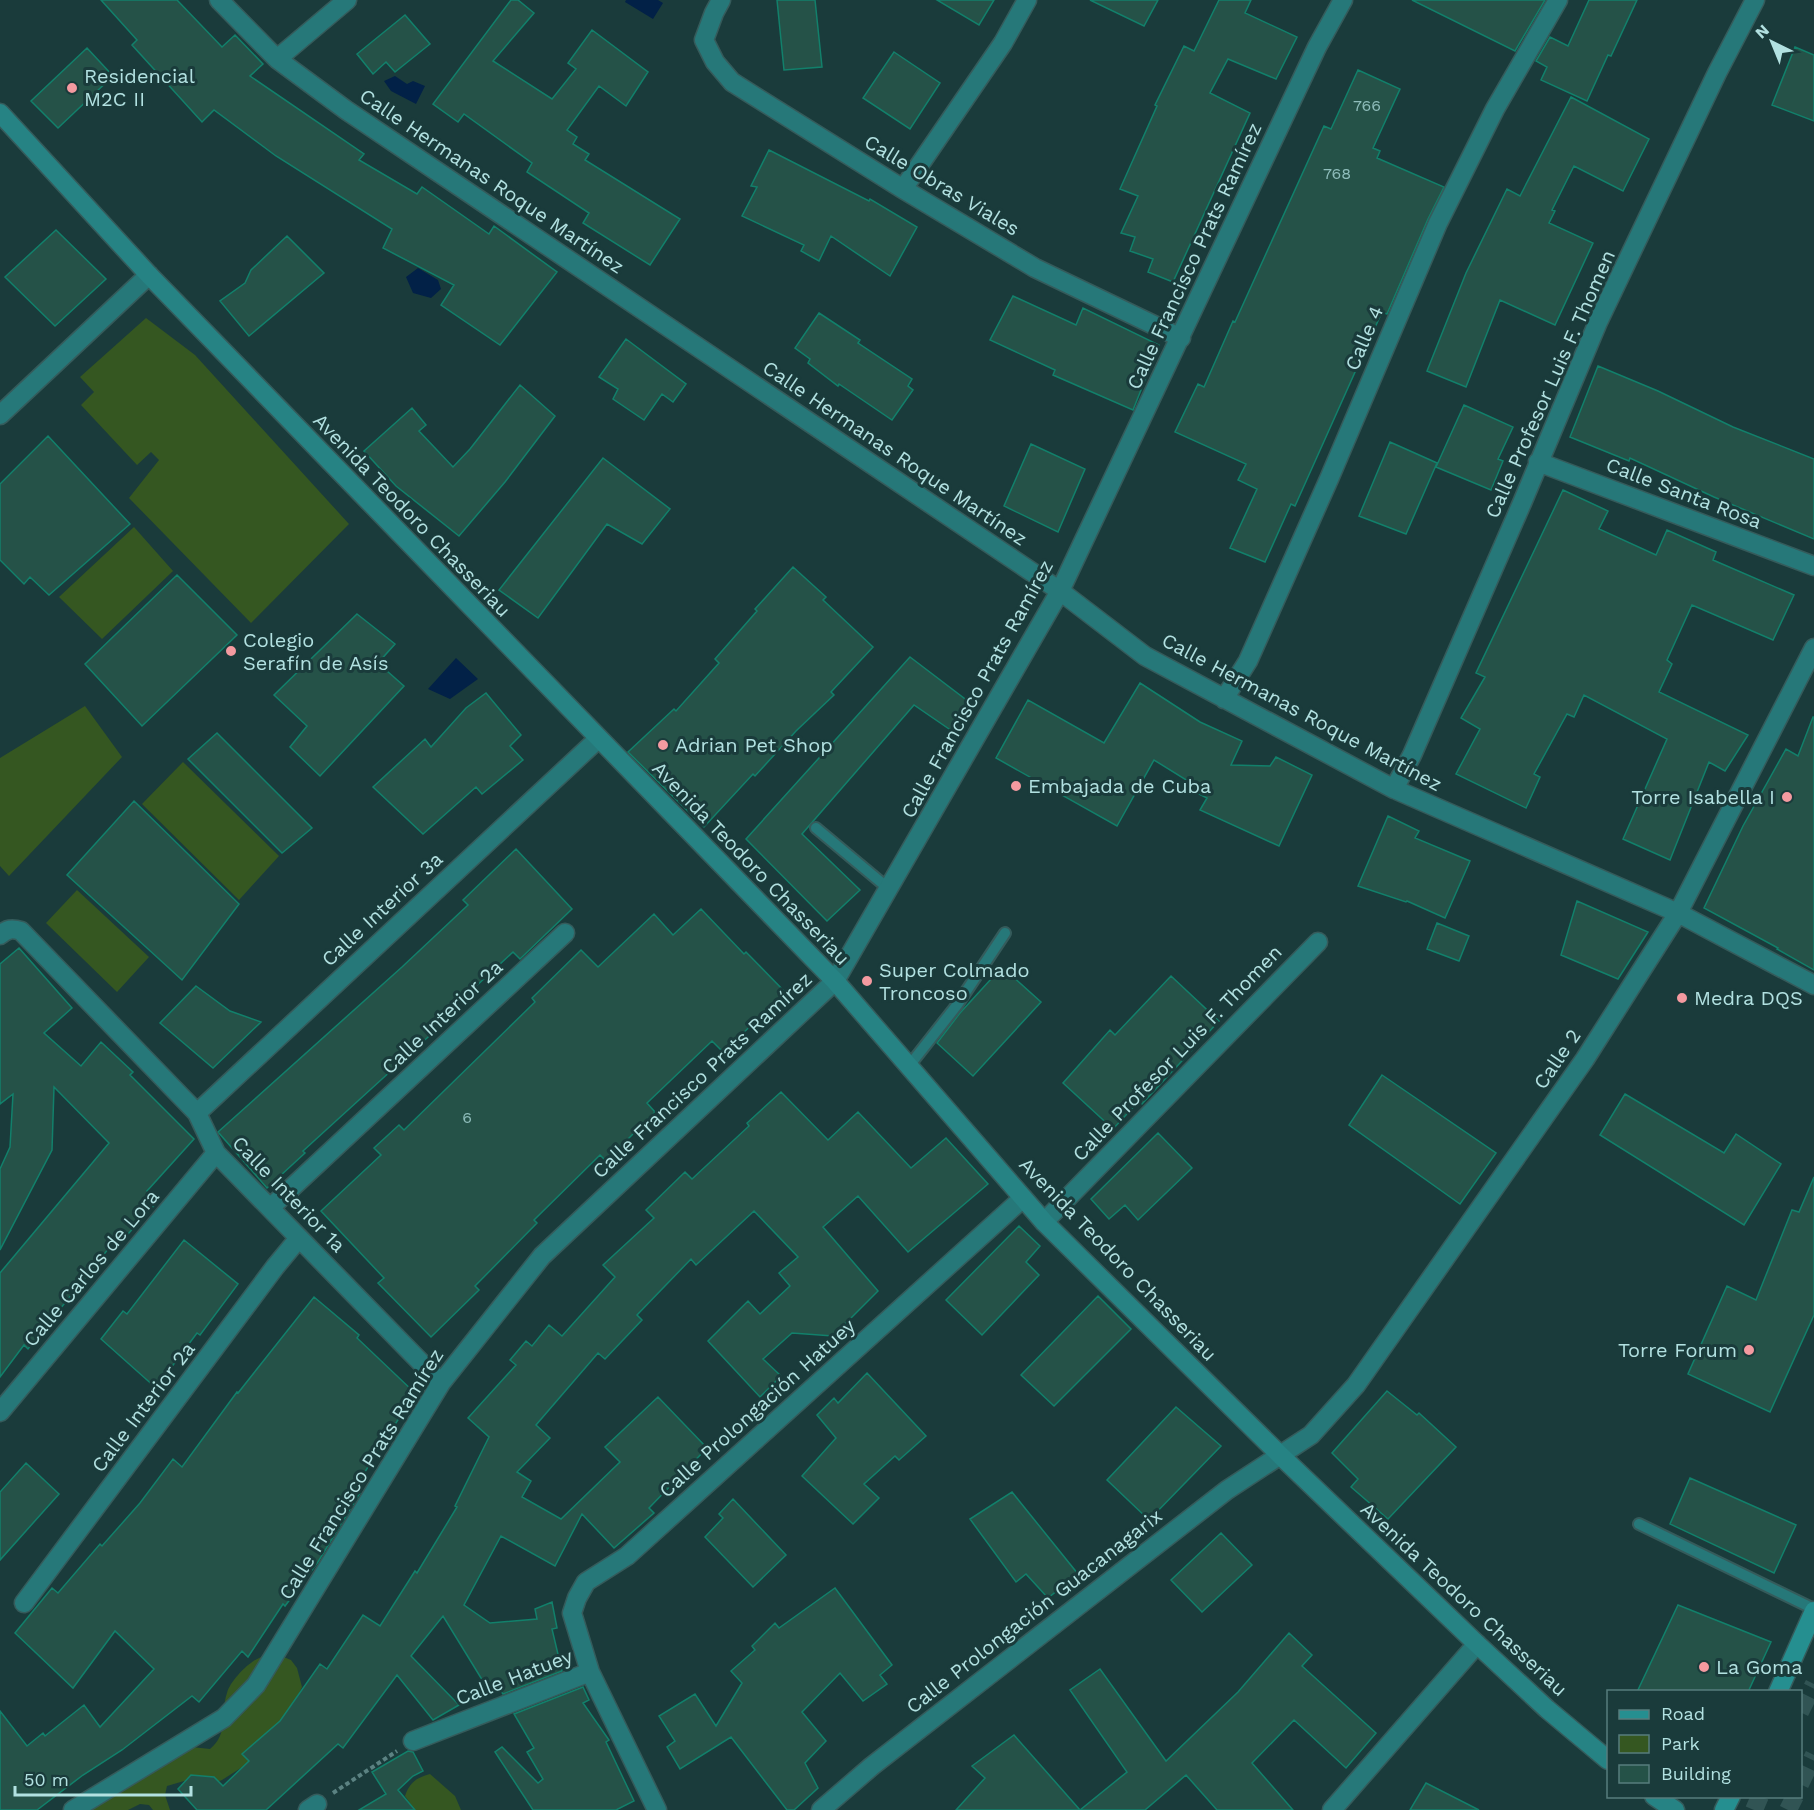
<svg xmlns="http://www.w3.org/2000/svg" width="1814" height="1810" font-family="'Work Sans',sans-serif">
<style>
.green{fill:#355721}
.water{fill:#022147}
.building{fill:#255248;stroke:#12806b;stroke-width:1.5}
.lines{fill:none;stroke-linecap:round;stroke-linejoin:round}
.highway-tunnel{stroke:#315454;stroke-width:18;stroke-dasharray:18 9;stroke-linecap:butt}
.lane-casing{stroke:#355b5b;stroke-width:14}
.street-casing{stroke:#355b5b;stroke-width:21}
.secondary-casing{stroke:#355b5b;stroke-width:21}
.primary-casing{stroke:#355b5b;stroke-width:21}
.path{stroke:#5b8282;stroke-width:4;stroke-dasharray:4.5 3;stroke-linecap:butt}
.lane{stroke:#267879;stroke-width:10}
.street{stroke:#267879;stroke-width:18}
.secondary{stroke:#268384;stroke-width:18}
.primary{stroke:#258f90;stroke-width:18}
.poi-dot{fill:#f49aa0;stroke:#1a3b3b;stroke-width:2}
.labels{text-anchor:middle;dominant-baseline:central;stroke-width:6;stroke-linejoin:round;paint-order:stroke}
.number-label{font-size:16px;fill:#8fbdbb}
.poi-label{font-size:20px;fill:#b2e1e1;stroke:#1a3b3b;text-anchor:start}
.street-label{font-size:20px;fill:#b2e1e1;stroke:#1a3b3b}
</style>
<rect width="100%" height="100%" fill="#1a3b3b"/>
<path class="green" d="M146 318 195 355 349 524 251 623 129 498 159 460 151 452 137 465 81 405 94 392 80 377Z
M134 527 173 571 102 639 59 597Z
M85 706 122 757 9 876 0 866V758Z
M183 762 279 856 239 900 142 804Z
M77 890 149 957 117 992 46 923Z
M281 1656 291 1660 297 1668 302 1687 282 1729 247 1764 222 1780 212 1784 184 1781 167 1786 165 1795 170 1810H153L149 1805 140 1804 128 1810H81L173 1745 210 1749C229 1734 220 1713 227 1693 230 1681 250 1660 262 1657 267 1656 275 1656 281 1656Z
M430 1774 455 1796 461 1810H415L405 1796C410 1782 416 1778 430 1774Z"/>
<path class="water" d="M626 0H658L663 3 653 19 625 2Z
M395 76 407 84 413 81 425 86 416 104 391 91 384 81Z
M418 268 438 280 441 289 431 298 413 293 406 277Z
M456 658 478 679 450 699 428 689Z"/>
<path class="building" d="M101 0H177L222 47 235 35 263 64 250 76 364 154 359 160 417 194 422 187 489 234 494 226 557 272 500 345 441 305 454 285 383 248 392 229 276 156 214 110 202 122 132 45 137 40Z
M511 0H518L534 13 493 61 552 99 576 69 568 63 592 30 648 72 626 106 599 86 567 130 577 137 573 144 589 154 585 160 680 219 650 265 583 223 589 213 527 172 532 163 464 114 458 122 433 104Z
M777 0H815L822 67 784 70Z
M937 0H994L979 25Z
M1090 0H1158L1144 26Z
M1219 0H1251L1245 13 1297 37 1276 79 1228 59 1210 93 1250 113 1173 282 1148 272 1153 259 1130 251 1135 237 1121 233 1138 196 1120 189 1157 106 1155 105 1184 46 1194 51Z
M1412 0H1545L1515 51Z
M1589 0H1637L1611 56 1608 55 1587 101 1541 80 1547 67 1536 61 1550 37 1568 46Z
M405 15 430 44 395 72 386 62 373 74 357 54Z
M1795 47 1814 55V121L1772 105Z
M87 48 113 76 58 128 31 101Z
M894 52 940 83 910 129 863 98Z
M1358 70 1400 89 1373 148 1380 151 1377 158 1444 187 1428 219 1387 314 1382 312 1295 506 1291 504 1265 562 1230 548 1257 489 1238 480 1246 464 1175 432 1198 384 1204 387 1233 321 1235 322 1324 126 1331 129Z
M1571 97 1649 139 1623 191 1574 166 1552 210 1555 211 1549 223 1593 243 1555 325 1500 300 1466 387 1427 371 1466 273 1507 189 1520 196Z
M769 150 869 201 870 199 917 227 890 276 831 236 819 261 801 251 804 245 742 216 757 187 751 186Z
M56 230 106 279 55 326 5 277Z
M287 236 324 273 249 336 220 301 245 283 251 270Z
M1013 296 1076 325 1083 308 1159 345 1133 410 1053 375 1055 370 990 340Z
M819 313 860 340 858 343 912 379 908 386 913 390 892 420 839 384 838 386 808 363 810 359 795 348Z
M626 339 686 384 673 402 662 394 644 420 613 399 618 389 599 377Z
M1598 366 1658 391 1733 427 1814 459V539L1714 497 1630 458 1629 461 1570 437Z
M520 385 555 416 505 482 459 536 396 486 364 451 412 408 426 425 419 431 453 467 470 449Z
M1464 405 1513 427 1498 459 1503 461 1491 490 1436 467Z
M48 436 130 524 49 595 30 577 24 584 0 560V484Z
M1390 442 1437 463 1406 534 1359 516Z
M1031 444 1085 469 1058 532 1004 506Z
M603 458 670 509 642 544 607 524 538 618 499 590Z
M1563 490 1608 511 1599 529 1656 555 1667 530 1716 552 1713 560 1794 595 1773 640 1692 605 1667 660 1672 664 1659 692 1748 735 1725 771 1709 762 1670 860 1623 839 1667 739 1584 695 1574 717 1567 714 1534 774 1540 777 1526 808 1456 774 1480 729 1461 718 1485 677 1476 673Z
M793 567 826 597 823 600 873 647 831 692 834 695 796 731 755 776 753 774 704 827 628 752 674 709 676 711 719 663 715 659 757 611 755 609Z
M177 575 237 635 142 726 85 664Z
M357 614 395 644 378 663 404 686 320 776 290 747 307 726 274 695Z
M910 657 969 702 952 731 914 705 802 834 860 890 827 921 746 839Z
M1140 683 1200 722 1242 741 1231 765 1270 766 1276 757 1312 775 1279 846 1200 810 1207 798 1185 787 1188 781 1154 760 1117 826 996 758 1028 700 1104 743Z
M486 693 521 735 510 746 523 760 482 794 476 787 423 834 373 787 425 739 431 747 466 708Z
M1813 717H1814V970L1777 949 1778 948 1704 908 1743 826 1786 749 1798 756Z
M217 733 312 828 282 853 188 759Z
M134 801 239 904 182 980 67 875Z
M1388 816 1419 831 1415 838 1470 861 1445 918 1407 901 1406 902 1358 886Z
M516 849 572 909 520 959 513 952 446 1014 449 1018 303 1151 305 1153 267 1188 218 1132 402 967 468 905 463 900Z
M1577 901 1648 932 1618 979 1561 955Z
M701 909 744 954 746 952 787 994 758 1022 756 1020 724 1053 712 1041 647 1103 655 1112 606 1161 600 1155 534 1220 537 1223 475 1286 479 1290 431 1337 378 1283 384 1278 321 1211 381 1155 374 1148 399 1125 404 1130 535 1002 532 998 581 950 598 967 654 914 673 935Z
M1437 923 1469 936 1459 961 1427 949Z
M19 948 72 1008 44 1033 81 1066 101 1042 133 1072 130 1075 194 1139 147 1191 159 1200 117 1246 113 1243 28 1349 24 1345 0 1377V1273L109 1143 54 1087 52 1150 0 1250V1169L10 1147 13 1094 0 1104V964Z
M1002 967 1041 1002 973 1076 937 1043 960 1013Z
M1171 976 1219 1021 1142 1104 1139 1101 1113 1129 1063 1083 1110 1030 1115 1035Z
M196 986 230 1011 261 1022 213 1068 160 1023Z
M1382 1075 1496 1153 1460 1204 1349 1125Z
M781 1092 828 1140 858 1112 911 1168 946 1138 988 1184 908 1252 858 1196 823 1227 878 1291 833 1336 792 1333 763 1359 781 1376 760 1397 708 1341 748 1301 760 1314 790 1286 779 1273 798 1257 754 1211 696 1265 691 1259 637 1315 642 1320 605 1359 598 1353 536 1425 550 1438 517 1472 531 1481 522 1497 561 1519 620 1462 605 1447 658 1397 707 1448 649 1508 654 1513 614 1548 582 1514 555 1566 501 1536 464 1605 490 1623 537 1619 535 1609 552 1602 557 1628 552 1629 562 1671 503 1694 499 1688 489 1691 443 1616 411 1656 459 1705 433 1720 397 1675 343 1748 338 1744 266 1810H197L178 1789 191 1775 214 1777 223 1786 249 1761 242 1754 280 1721 320 1664 327 1669 363 1615 380 1626 415 1571 417 1573 457 1507 455 1506 489 1437 468 1418 516 1365 510 1360 526 1341 532 1346 549 1325 562 1336 615 1277 603 1265 654 1218 646 1210 685 1172 692 1179 749 1126 747 1123Z
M1625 1094 1724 1153 1736 1134 1781 1164 1744 1225 1600 1135Z
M1158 1133 1192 1168 1138 1220 1125 1205 1109 1219 1091 1199Z
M1814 1177V1315L1770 1412 1688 1374 1727 1286 1756 1300 1792 1210 1799 1212Z
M1019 1226 1040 1246 1026 1262 1039 1275 982 1335 946 1300Z
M184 1240 238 1284 200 1335 197 1333 156 1388 101 1339 123 1311 127 1314Z
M1098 1296 1131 1329 1054 1406 1021 1375Z
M314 1297 359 1335 357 1338 415 1393 354 1489 360 1493 318 1562 285 1606 283 1604 248 1657 242 1651 199 1702 192 1696 122 1750 83 1775 37 1810H0V1711L27 1746 43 1733 45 1736 84 1705 100 1727 154 1669 115 1631 73 1688 15 1633 52 1588 58 1593 100 1544 102 1546 140 1503 173 1459 182 1467 237 1392 238 1393Z
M867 1373 926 1436 899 1460 895 1456 864 1484 879 1498 853 1524 802 1476 836 1438 817 1415 834 1398 838 1403Z
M1387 1391 1417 1415 1419 1413 1456 1447 1388 1519 1351 1487 1358 1479 1332 1453Z
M1176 1407 1221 1446 1149 1520 1107 1480Z
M26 1463 59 1494 0 1560V1492Z
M1690 1478 1796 1525 1774 1573 1670 1524Z
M1012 1492 1078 1574 1048 1598 1026 1574 1016 1582 970 1519Z
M733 1499 786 1555 753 1587 705 1537 723 1518 719 1514Z
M1221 1533 1252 1565 1202 1612 1171 1580Z
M835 1588 892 1665 880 1675 887 1684 863 1701 840 1673 802 1712 826 1741 805 1763 818 1788 794 1810H787L731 1737 680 1769 667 1747 675 1741 659 1716 695 1694 716 1726 742 1683 731 1671 755 1650 752 1646 775 1623 779 1628Z
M1678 1605 1771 1642 1748 1692H1637Z
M1289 1633 1312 1655 1302 1666 1376 1733 1346 1768 1294 1720 1252 1763 1293 1810H1217L1186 1775 1145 1810H956L985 1778 972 1766 1014 1735 1080 1810 1127 1772 1070 1690 1100 1669 1166 1761 1238 1692Z
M583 1687 589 1700 583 1703 609 1740 606 1742 634 1801 616 1810H533L495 1752 502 1747 538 1783 543 1779 527 1752 534 1748 514 1714Z
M408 1751 413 1752 423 1771 413 1776 398 1790 415 1810H359L386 1794 372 1772Z
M1426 1783 1479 1810H1410Z"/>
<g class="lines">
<path class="highway-tunnel" d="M1800 1712 1814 1684
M1800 1784 1814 1755
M1754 1810 1760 1796
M1788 1810 1795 1796"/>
<g class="lane-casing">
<path id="lane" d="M816 828 889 889
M909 1066 957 1005 1005 933
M1639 1524 1814 1609"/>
</g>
<g class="street-casing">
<path id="street" d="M219 0 277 59 346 110 1060 591 1145 656 1394 789 1678 913 1814 985
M721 0 714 13 704 40 715 62 732 82 903 189 1035 268 1181 338
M277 59 347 0
M903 189 1003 43 1027 0
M0 415 149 275
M1538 462 1814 566
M1224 699 1248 661 1329 479 1438 223 1495 109 1558 0
M1394 789 1412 755 1522 503 1598 322 1717 73 1755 0
M0 935C7 929 12 928 21 931L197 1113 216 1153 441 1383
M197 1113 598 739
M270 1208 565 933
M1044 1222 1318 942
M0 1412 216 1153
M24 1603 275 1267 299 1238
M413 1741 590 1672
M73 1810 224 1718 256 1685 441 1383 542 1256 835 981 1060 591 1317 47 1343 0
M308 1810 317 1804
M657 1810 590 1672 572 1613 577 1598 586 1582 627 1556 1023 1198
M821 1810 872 1766 1227 1490 1311 1435 1356 1385 1585 1059 1678 913 1814 648
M1332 1810 1477 1644"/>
</g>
<g class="secondary-casing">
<path id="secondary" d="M0 113 149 275 835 981 1044 1222 1281 1456 1477 1644 1547 1709 1608 1760
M1654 1796 1675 1810"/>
</g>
<g class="primary-casing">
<path id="primary" d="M1778 1692 1814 1611
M1724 1810 1731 1796"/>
</g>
<path class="path" d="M333 1793 397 1751"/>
<use href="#lane" class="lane"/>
<use href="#street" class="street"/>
<use href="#secondary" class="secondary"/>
<use href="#primary" class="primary"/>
</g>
<g class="poi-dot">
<circle cx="72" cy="88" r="6"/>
<circle cx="231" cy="651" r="6"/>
<circle cx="663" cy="745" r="6"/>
<circle cx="1016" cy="786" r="6"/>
<circle cx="1787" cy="797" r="6"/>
<circle cx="867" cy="981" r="6"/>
<circle cx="1682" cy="998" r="6"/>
<circle cx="1749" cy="1350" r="6"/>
<circle cx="1704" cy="1667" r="6"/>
</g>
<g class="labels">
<g class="number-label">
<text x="1367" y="105">766</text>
<text x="1337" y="173">768</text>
<text x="467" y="1117">6</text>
</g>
<g class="poi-label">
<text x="84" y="76">Residencial<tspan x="84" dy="23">M2C II</tspan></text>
<text x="243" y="640">Colegio<tspan x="243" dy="23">Serafín de Asís</tspan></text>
<text x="675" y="745">Adrian Pet Shop</text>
<text x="1028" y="786">Embajada de Cuba</text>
<text x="1775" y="797" text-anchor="end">Torre Isabella I</text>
<text x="879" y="970">Super Colmado<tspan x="879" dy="23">Troncoso</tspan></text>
<text x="1694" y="998">Medra DQS</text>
<text x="1737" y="1350" text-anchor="end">Torre Forum</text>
<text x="1716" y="1667">La Goma</text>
</g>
<g class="street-label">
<text transform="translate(492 181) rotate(34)">Calle Hermanas Roque Martínez</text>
<text transform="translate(942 185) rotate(31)">Calle Obras Viales</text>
<text transform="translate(1194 256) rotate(-65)">Calle Francisco Prats Ramírez</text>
<text transform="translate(1364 338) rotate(-67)">Calle 4</text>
<text transform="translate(1550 384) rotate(-66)">Calle Profesor Luis F. Thomen</text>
<text transform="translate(895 453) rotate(34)">Calle Hermanas Roque Martínez</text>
<text transform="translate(1684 493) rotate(21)">Calle Santa Rosa</text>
<text transform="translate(412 515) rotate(46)">Avenida Teodoro Chasseriau</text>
<text transform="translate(977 689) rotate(-61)">Calle Francisco Prats Ramírez</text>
<text transform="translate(1302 712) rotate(28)">Calle Hermanas Roque Martínez</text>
<text transform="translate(751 863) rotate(46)">Avenida Teodoro Chasseriau</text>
<text transform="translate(382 909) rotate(-43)">Calle Interior 3a</text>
<text transform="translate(442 1017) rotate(-43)">Calle Interior 2a</text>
<text transform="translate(1177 1053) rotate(-46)">Calle Profesor Luis F. Thomen</text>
<text transform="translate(1557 1059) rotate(-56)">Calle 2</text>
<text transform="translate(702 1075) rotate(-43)">Calle Francisco Prats Ramírez</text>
<text transform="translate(289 1194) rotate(46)">Calle Interior 1a</text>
<text transform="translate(1118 1259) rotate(46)">Avenida Teodoro Chasseriau</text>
<text transform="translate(91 1268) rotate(-50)">Calle Carlos de Lora</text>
<text transform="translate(143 1407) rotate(-53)">Calle Interior 2a</text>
<text transform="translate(757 1408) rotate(-42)">Calle Prolongación Hatuey</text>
<text transform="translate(361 1474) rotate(-58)">Calle Francisco Prats Ramírez</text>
<text transform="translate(1464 1599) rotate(43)">Avenida Teodoro Chasseriau</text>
<text transform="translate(1034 1611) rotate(-38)">Calle Prolongación Guacanagarix</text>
<text transform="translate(514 1677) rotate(-21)">Calle Hatuey</text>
</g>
</g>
<rect x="1607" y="1690" width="195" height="108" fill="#1a3b3b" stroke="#577d7d" stroke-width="1.5"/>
<rect x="1619" y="1710" width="30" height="9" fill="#258f90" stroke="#577d7d" stroke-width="1.5"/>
<text x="1661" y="1720" font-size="18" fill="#b2e1e1">Road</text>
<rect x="1619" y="1735" width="30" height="18" fill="#355721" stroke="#577d7d" stroke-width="1.5"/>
<text x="1661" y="1750" font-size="18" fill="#b2e1e1">Park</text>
<rect x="1619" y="1765" width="30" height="18" fill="#255248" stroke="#577d7d" stroke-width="1.5"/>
<text x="1661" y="1780" font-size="18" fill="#b2e1e1">Building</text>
<g transform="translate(1772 42) rotate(317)" stroke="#1a3b3b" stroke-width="4.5" paint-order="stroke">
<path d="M0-4.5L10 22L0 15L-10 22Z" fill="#b2e1e1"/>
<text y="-9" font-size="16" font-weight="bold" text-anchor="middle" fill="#b2e1e1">N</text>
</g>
<path d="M15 1786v9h176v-9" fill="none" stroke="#b2e1e1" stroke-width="3"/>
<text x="24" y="1786" font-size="18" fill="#b2e1e1" stroke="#1a3b3b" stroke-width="4.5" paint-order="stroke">50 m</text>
</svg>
